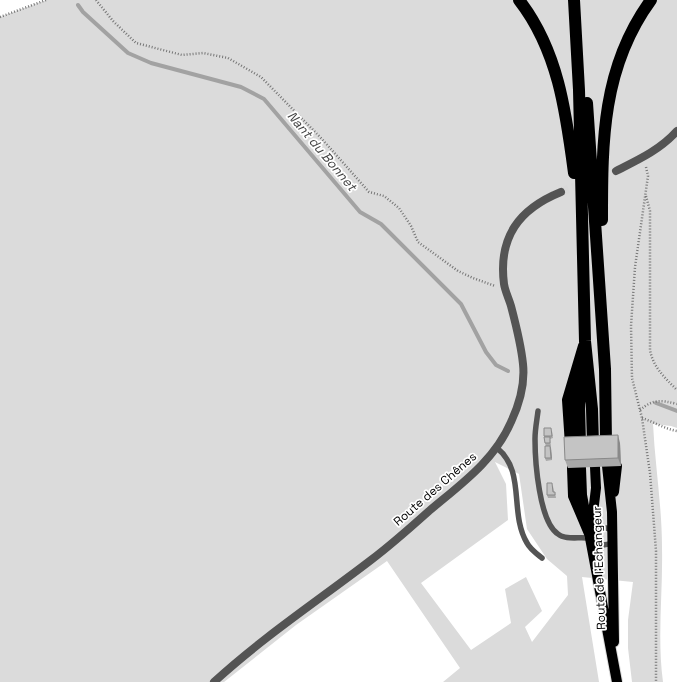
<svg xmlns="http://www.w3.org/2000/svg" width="677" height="682" font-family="'Space Grotesk',sans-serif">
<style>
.green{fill:#dbdbdb;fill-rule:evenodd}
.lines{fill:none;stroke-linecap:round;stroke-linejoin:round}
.stream{stroke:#a2a2a2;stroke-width:4}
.tertiary-tunnel{stroke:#d9d9d9;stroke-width:8;stroke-dasharray:8 4;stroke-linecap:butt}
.primary-casing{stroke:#dbdbdb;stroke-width:12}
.motorway-casing{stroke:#dbdbdb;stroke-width:14}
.path{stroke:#767676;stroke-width:2.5;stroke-dasharray:1 2;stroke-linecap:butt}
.service{stroke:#545454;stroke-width:5.5}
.tertiary{stroke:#545454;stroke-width:8}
.primary{stroke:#000;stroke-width:10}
.motorway{stroke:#000;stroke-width:12}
.wall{fill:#a9a9a9}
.shaded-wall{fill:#898989}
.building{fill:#c4c4c4;stroke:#898989}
.labels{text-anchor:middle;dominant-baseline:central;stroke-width:3.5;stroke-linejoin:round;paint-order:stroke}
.street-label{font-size:12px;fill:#000;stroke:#fff}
.water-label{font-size:13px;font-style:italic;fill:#434343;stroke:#fff}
</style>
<rect width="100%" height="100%" fill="#fff"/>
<path class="green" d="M46 0H677V428L671 426 653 424C655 465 662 506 662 548 663 593 657 638 663 682H632L628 648V620L633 582 582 577 599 682H443L460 668 387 561 296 625 224 682H0V17ZM495 462 519 474 527 529 547 559 567 576 568 595 532 642 525 627 542 611 526 577 505 589 511 623 471 650 421 583 508 520 506 484Z"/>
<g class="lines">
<path class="stream" d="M78 5 83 12 128 53 151 63 241 87 264 99 360 212 381 224 461 304 486 352 496 365 508 371
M656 403 677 411"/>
<path class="tertiary-tunnel" d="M561 192 584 183"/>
<g class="primary-casing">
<path id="primary" d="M607 466 612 512 614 642
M595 467 596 488 590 538 617 682
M572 468 573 496 590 536
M581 468 582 495 586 517
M614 492 617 466"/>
</g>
<g class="motorway-casing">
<path id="motorway" d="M519 0C558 50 566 112 574 173
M574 0 579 90 585 341 592 409 593 444
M587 103 605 369 606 443
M602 220C602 141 602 67 651 0
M580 444 579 404 582 370
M571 445 568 400 584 346"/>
</g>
<path class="path" d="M96 0 113 21 136 43 182 55 203 53 228 58 261 77 322 139 369 192 384 196 399 208 411 226 418 242 458 271 473 278 495 286
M0 17 46 0
M646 167 648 176 635 267 631 326 632 378 642 418 650 473 656 551V682
M646 196 650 211V350C653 367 665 378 677 390
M640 410C653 399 661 400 677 404
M642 418C654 422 665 429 677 431"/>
<path class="service" d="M538 411C537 420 535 429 535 439 535 460 539 522 558 534 565 540 578 537 587 538 599 539 595 549 612 543
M497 448C526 471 509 513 527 543 530 549 537 554 542 558
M592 536 599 529 607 528 612 531"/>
<path class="tertiary" d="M616 171C638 160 660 150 677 131
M214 682C263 637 319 600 371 560 391 545 410 528 429 511 461 484 494 461 511 422 519 405 525 383 523 364 521 344 516 325 511 306 509 299 505 291 504 284 498 237 519 209 561 192"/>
<use href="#primary" class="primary"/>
<use href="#motorway" class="motorway"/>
</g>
<path class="wall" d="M552 431 553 438 550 439 551 446H548H550L551 448 552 460 546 461 545 458 546 446 545 443 544 436Z
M620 443 621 466 568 468 565 460Z
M553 486 554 492H555L556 498H548L547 495Z"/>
<path class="shaded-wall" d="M618 435 620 443 621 466 618 458Z
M550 446 551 448 552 460 551 458Z"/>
<path class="building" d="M544 428H551L552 436H544Z
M618 435V458L565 460 564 437Z
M544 437H550V443H545Z
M545 446H550L551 458H545Z
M547 483H552L553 492H555V495H547Z"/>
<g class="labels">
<g class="street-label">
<text transform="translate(435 489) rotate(-41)">Route des Chênes</text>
<text transform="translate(599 568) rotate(-92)">Route de l'Echangeur</text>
</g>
<g class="water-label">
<text transform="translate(322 151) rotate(50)">Nant du Bonnet</text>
</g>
</g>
</svg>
